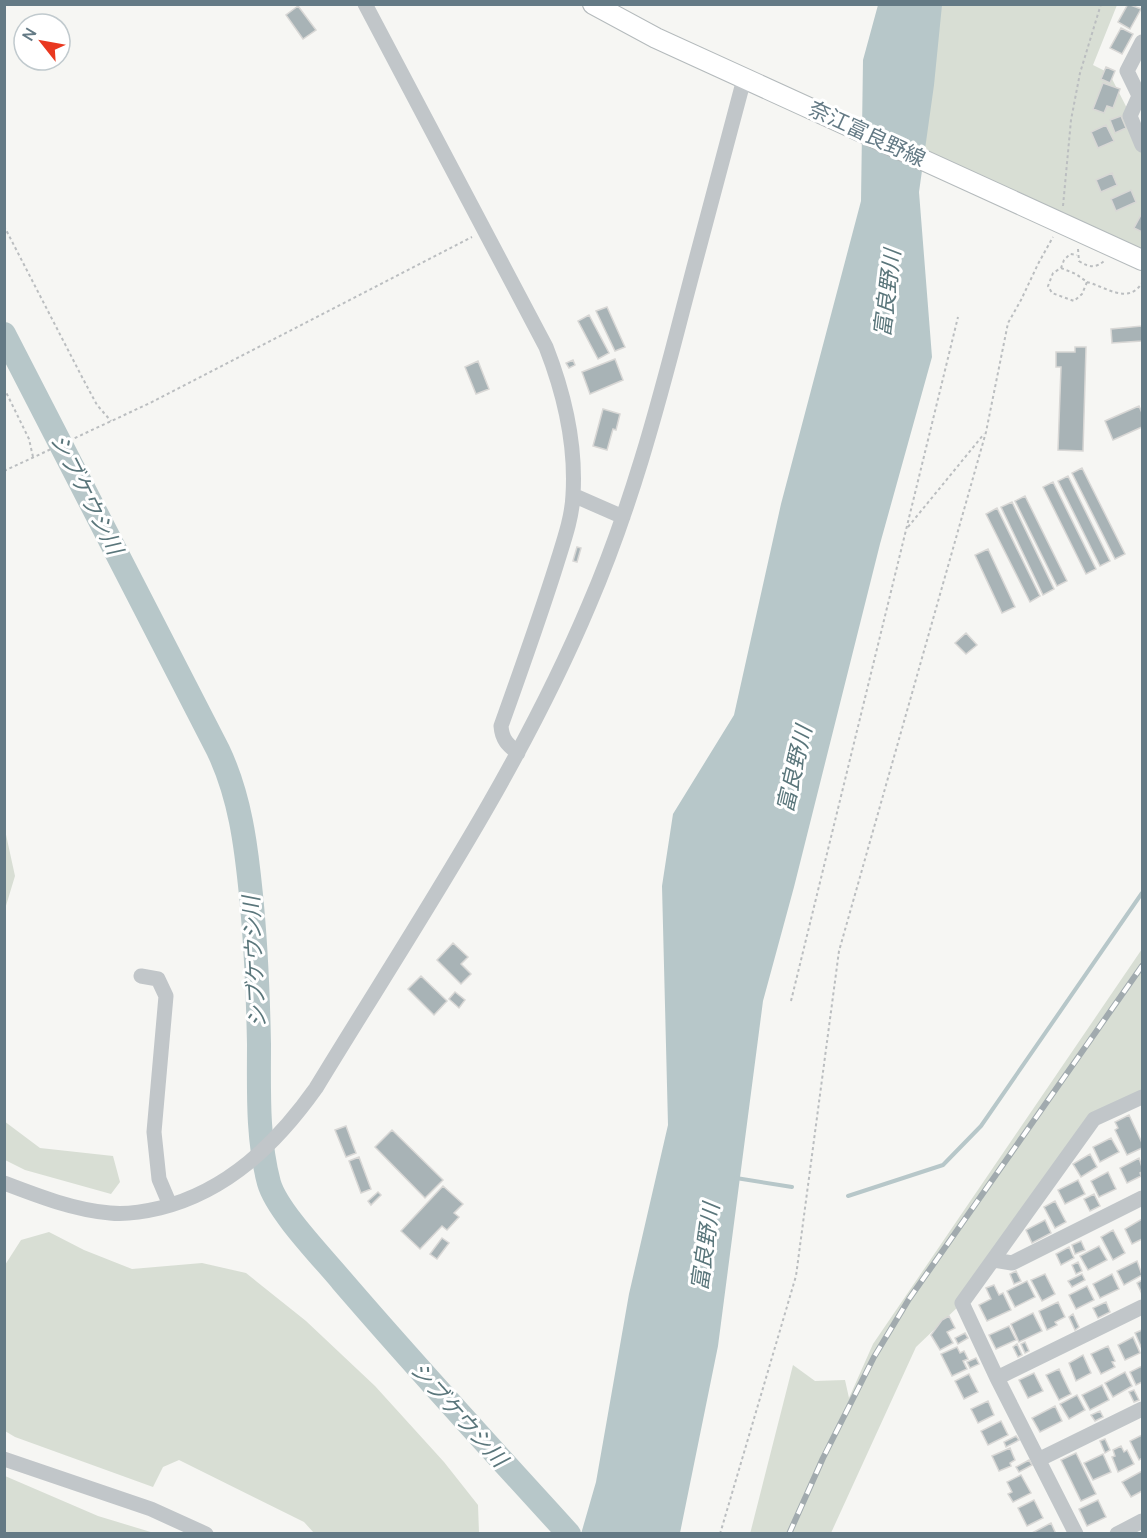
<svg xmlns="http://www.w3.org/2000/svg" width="1147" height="1538" font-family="Manrope,'Noto Sans JP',sans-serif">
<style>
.green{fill:#d8ded4}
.water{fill:#b7c7c9}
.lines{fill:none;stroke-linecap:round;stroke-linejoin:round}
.stream{stroke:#b7c7c9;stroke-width:4}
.river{stroke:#b7c7c9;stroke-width:24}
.building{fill:#a8b3b6;stroke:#d8d7d5;stroke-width:1.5}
.major-casing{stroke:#b4babc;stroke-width:22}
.path{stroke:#bbbec0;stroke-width:2;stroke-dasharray:3 3;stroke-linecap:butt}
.minor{stroke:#c1c6c9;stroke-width:15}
.major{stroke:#fff;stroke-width:20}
.rail-casing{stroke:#a1aaae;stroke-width:6}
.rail{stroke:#fff;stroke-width:4;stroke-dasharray:11;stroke-linecap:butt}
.labels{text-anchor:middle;stroke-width:6;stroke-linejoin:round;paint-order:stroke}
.street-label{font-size:21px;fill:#647a85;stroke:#fff}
.water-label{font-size:22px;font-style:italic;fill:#5a767b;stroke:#fff}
</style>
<rect width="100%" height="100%" fill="#f6f6f3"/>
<path class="green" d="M937,5H1117L1093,65L1109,73L1135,124L1142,128V250L913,144Z
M5,830L15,876L5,909H4Z
M1142,949V1097L1094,1119L962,1303L916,1347L831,1533L750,1534L793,1365L815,1381L845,1380L849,1398L873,1344Z
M4,1121L40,1148L113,1156L120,1182L111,1194L25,1170L5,1160Z
M49,1232L84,1250L132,1269L202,1263L246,1273L306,1321L375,1386L444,1462L478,1505L479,1533H314L304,1522L179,1460L163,1467L153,1487L15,1437L5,1431V1265L21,1240Z
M5,1476L98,1516L154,1533H5Z"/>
<path class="water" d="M878,5H942L934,85L919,192L932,357L880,544L794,887L763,1001L718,1346L680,1533L581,1534L596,1482L629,1294L668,1125L662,886L673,814L734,715L781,504L861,201L863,60Z"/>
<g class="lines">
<path class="stream" d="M736,1178L792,1187
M848,1196L943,1165L981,1126L1142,893"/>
<path class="river" d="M4,334L218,750C240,796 246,845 251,895C256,945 258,994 259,1044C259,1090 257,1138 269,1183C277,1211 323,1258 342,1281C416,1367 492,1450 569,1534"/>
</g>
<path class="building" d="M1128,4L1141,9L1130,29L1118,22Z
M298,6L316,30L303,39L286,15Z
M1121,28L1133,34L1122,54L1110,48Z
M1106,67L1115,71L1110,83L1101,79Z
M1103,83L1120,89L1113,108L1107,106L1104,113L1093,109Z
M1121,116L1126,128L1115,133L1110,120Z
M1106,125L1114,141L1098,148L1091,132Z
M1112,173L1117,185L1101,192L1096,180Z
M1131,190L1136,202L1116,211L1111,199Z
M1142,213V232L1134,228Z
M607,307L625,347L615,351L596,311Z
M589,315L609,353L598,359L578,321Z
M1142,326V341L1112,343L1111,329Z
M1075,347H1086L1083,451L1058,450L1061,367H1056V352H1075Z
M615,359L623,380L590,394L582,372Z
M573,360L575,365L569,368L566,363Z
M478,361L489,389L476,394L465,367Z
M1139,406L1142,413V427L1113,440L1105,421Z
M603,409L620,414L616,430L613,429L607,450L593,446Z
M1082,468L1125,554L1115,559L1072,473Z
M1068,476L1110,561L1100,566L1058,481Z
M1053,482L1096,569L1086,574L1043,487Z
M1025,496L1067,581L1057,586L1015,501Z
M1012,502L1054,589L1043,595L1001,507Z
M997,508L1040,596L1030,602L986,514Z
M577,547L581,548L577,562L573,561Z
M988,549L1015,607L1002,613L975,555Z
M966,633L977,645L966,654L955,643Z
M453,943L468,957L461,964L471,974L461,984L437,960Z
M421,976L447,1001L434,1015L408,989Z
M455,992L465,1000L459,1008L449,999Z
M1129,1115L1142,1143V1148L1127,1155L1115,1130L1118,1128L1115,1122Z
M346,1126L356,1153L346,1157L335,1130Z
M392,1130L443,1180L425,1198L375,1147Z
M1111,1138L1119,1152L1100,1162L1093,1147Z
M1090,1154L1097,1167L1081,1177L1073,1164Z
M359,1157L371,1189L361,1193L349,1161Z
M1139,1158L1142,1167V1172L1140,1173L1141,1176L1127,1183L1120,1168Z
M1108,1172L1116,1189L1099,1197L1091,1181Z
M1078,1180L1085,1194L1065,1204L1058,1190Z
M443,1186L463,1204L454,1213L459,1217L447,1230L442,1226L420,1249L401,1231Z
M378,1192L381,1195L371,1205L368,1201Z
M1094,1194L1100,1206L1090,1211L1084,1199Z
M1055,1201L1066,1222L1055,1228L1044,1207Z
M1142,1219V1239L1132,1244L1125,1229Z
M1045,1220L1051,1233L1032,1243L1026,1230Z
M1113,1230L1125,1253L1113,1260L1101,1237Z
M442,1238L449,1243L437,1259L430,1254Z
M1081,1241L1085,1250L1075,1254L1072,1245Z
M1099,1246L1107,1260L1088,1270L1080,1256Z
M1069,1247L1074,1258L1061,1265L1056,1254Z
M1137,1261L1142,1275L1124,1285L1117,1271Z
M1078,1262L1082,1271L1076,1274L1072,1265Z
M1016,1271L1021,1281L1014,1284L1010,1274Z
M1045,1274L1055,1294L1042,1301L1031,1280Z
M1082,1274L1085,1280L1072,1287L1068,1281Z
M1112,1274L1119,1289L1100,1298L1093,1284Z
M1142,1280V1294L1137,1283Z
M1027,1281L1035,1297L1015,1307L1007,1291Z
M994,1285L999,1295L1003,1293L1011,1310L987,1321L979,1305L991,1299L986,1288Z
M1087,1286L1094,1300L1076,1309L1069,1295Z
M1058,1302L1065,1317L1055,1322L1057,1325L1047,1330L1039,1311Z
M1106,1302L1110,1312L1098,1318L1093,1308Z
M1033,1313L1042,1331L1019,1342L1011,1324Z
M1073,1314L1079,1327L1075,1330L1069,1317Z
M949,1316L955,1328L947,1332L953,1343L940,1350L931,1335L942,1320Z
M1009,1326L1016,1340L996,1349L989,1335Z
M1142,1330V1349L1135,1333Z
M965,1333L968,1338L958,1344L955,1338Z
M1133,1337L1140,1353L1125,1360L1118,1345Z
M1025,1342L1029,1351L1025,1353L1021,1344Z
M1017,1344L1022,1355L1018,1357L1013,1347Z
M1108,1346L1115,1361L1112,1362L1115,1367L1101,1374L1091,1354Z
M957,1347L960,1353L964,1351L968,1359L963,1361L967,1369L952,1376L941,1354Z
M1083,1355L1091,1373L1076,1381L1069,1363Z
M976,1358L979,1364L970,1368L967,1362Z
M1142,1366V1382L1136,1385L1130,1372Z
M1059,1369L1071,1394L1059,1400L1046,1375Z
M1125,1372L1132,1386L1113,1397L1105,1383Z
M1034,1373L1043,1391L1028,1398L1019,1380Z
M969,1374L978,1392L964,1399L955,1381Z
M1102,1385L1109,1400L1090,1410L1082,1395Z
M1134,1390L1139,1400L1134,1402L1129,1392Z
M1077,1395L1085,1410L1069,1419L1060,1404Z
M988,1401L994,1415L978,1423L971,1409Z
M1055,1406L1062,1421L1040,1432L1032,1418Z
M1100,1411L1103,1417L1095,1421L1091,1415Z
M1001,1421L1008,1435L988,1445L981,1431Z
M1142,1435V1458L1139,1460L1130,1441Z
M1016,1436L1019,1440L1006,1447L1004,1442Z
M1105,1439L1110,1450L1105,1453L1100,1441Z
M1121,1446L1124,1452L1127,1450L1134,1464L1118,1472L1112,1457L1115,1456L1113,1450Z
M1010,1448L1015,1460L1010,1463L1011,1466L999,1471L992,1456Z
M1076,1453L1096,1494L1081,1501L1061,1460Z
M1103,1454L1111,1472L1093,1480L1084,1463Z
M1029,1460L1032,1465L1019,1472L1016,1467Z
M1142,1471V1491L1131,1497L1122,1482Z
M1021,1475L1031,1493L1013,1502L1008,1494L1012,1492L1007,1482Z
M1034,1500L1043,1518L1027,1526L1018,1508Z
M1098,1500L1106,1517L1087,1526L1079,1509Z
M1051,1523L1056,1534H1032V1533Z"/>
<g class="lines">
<g class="major-casing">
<path id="major" d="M593,4L656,38L1142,260"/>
</g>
<path class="path" d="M1063,206L1071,120L1080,73L1101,4
M4,226L82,377L97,405L111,421
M1078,249L1079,261C1089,268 1097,268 1105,260
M1061,268L1076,274L1087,282L1082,294L1074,301L1052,293L1048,286L1053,273L1061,268L1064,260L1070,254L1077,255
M1087,282C1106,287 1128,305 1142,283
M4,388L29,439L33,457
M4,471L150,403L472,237
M908,527L984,434
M791,1001L958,317
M720,1534L796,1276L839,951L986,432L1008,323L1021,300L1038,264L1053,237"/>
<path class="minor" d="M365,4L546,347C564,393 576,446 573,495C572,519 563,543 556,566C539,620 520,673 501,726C502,740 508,745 518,753
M1142,42L1127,71L1142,102
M1139,96L1130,116L1142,145
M573,495L623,517
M141,976L158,979L166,996L154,1132L159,1179L170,1205
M4,1183C38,1196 74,1210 110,1213C127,1215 143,1212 160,1208C228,1191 277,1143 316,1088C412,930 517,776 589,605C630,510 657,410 683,309C703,232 724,155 744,79
M994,1260L1012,1263L1142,1198
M997,1378L1142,1307
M4,1459L151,1509L206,1534
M1040,1459L1142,1409
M1076,1534L997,1378L962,1303L1094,1119L1142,1097
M1117,1534L1142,1521"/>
<use href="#major" class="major"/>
<g class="rail-casing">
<path id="rail" d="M789,1534L823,1458L874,1357L909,1299L1142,966"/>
</g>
<use href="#rail" class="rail"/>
</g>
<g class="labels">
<g class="street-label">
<text transform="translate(867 134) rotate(25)" y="7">奈江富良野線</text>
</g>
<g class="water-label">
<text transform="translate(887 293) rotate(-83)" y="8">富良野川</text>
<text transform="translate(87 494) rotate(63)" y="8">シブケウシ川</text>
<text transform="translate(794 769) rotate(-77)" y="8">富良野川</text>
<text transform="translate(254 962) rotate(-93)" y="8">シブケウシ川</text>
<text transform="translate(705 1247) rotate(-82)" y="8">富良野川</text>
<text transform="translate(459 1414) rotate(48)" y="8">シブケウシ川</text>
</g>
</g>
<rect width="1147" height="1538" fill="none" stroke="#647a85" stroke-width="12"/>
<g transform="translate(42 42) rotate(301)"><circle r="28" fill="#ffffff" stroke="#c1cace" stroke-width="1.5"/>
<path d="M0-4.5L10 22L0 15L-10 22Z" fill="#e93820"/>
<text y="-9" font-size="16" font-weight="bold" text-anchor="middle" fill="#647a85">N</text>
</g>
</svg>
